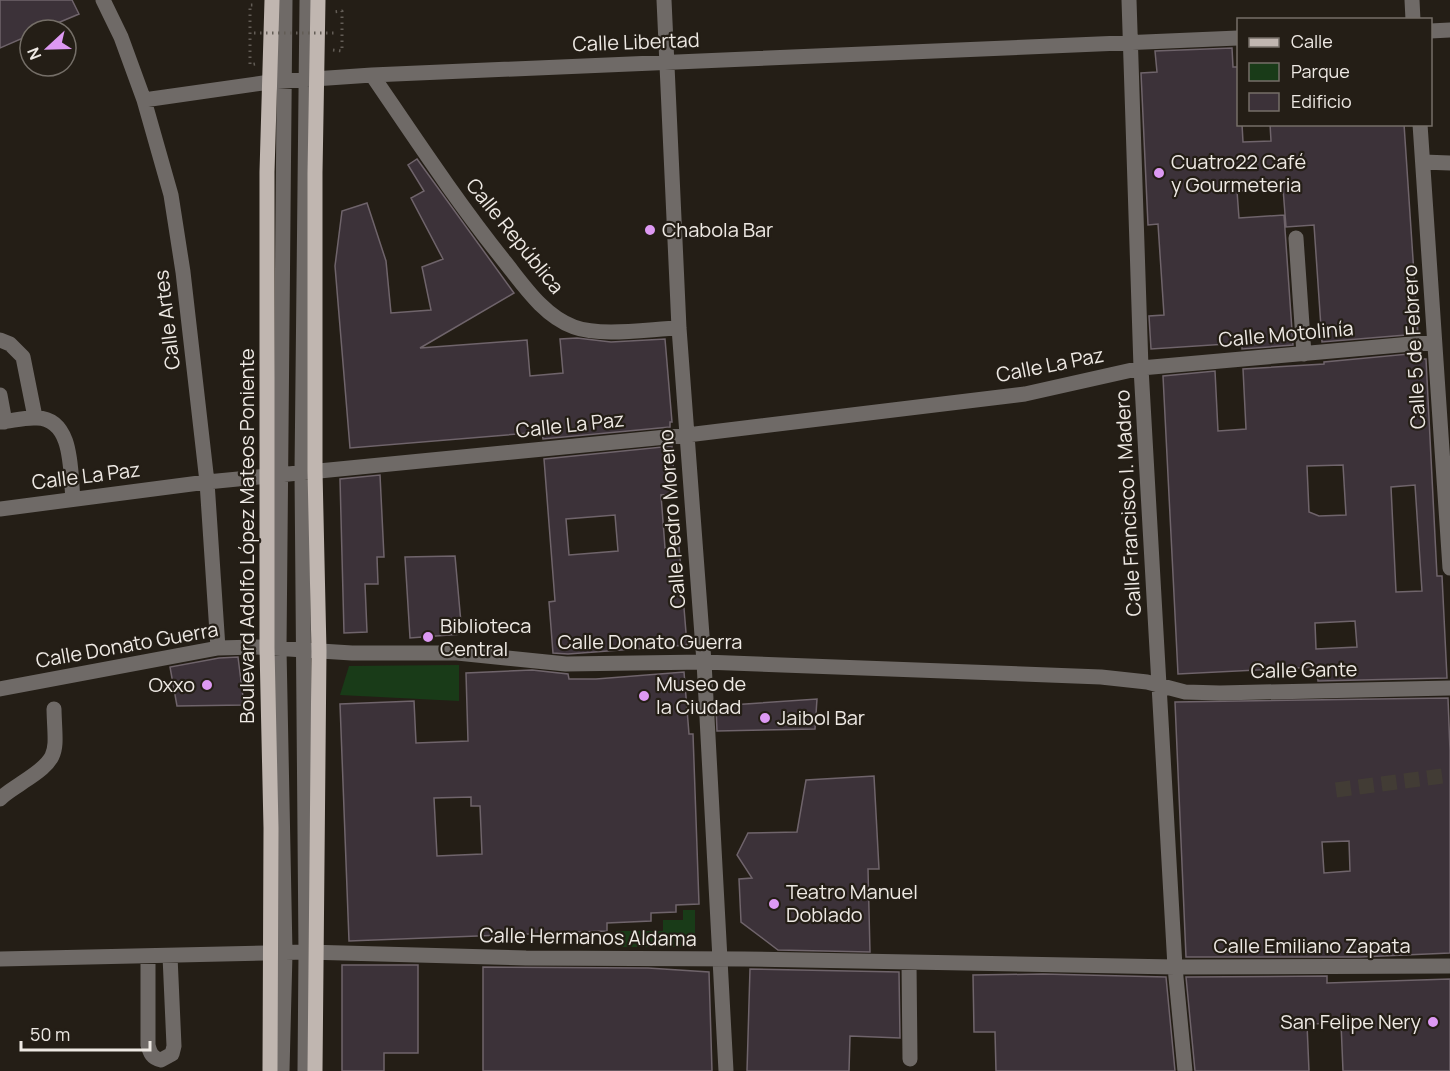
<svg xmlns="http://www.w3.org/2000/svg" width="1450" height="1071" font-family="Manrope,sans-serif">
<style>
.green{fill:#193b18}
.building{fill:#3c3239;stroke:#6f646b;stroke-width:1.5;fill-rule:evenodd}
.lines{fill:none;stroke-linecap:round;stroke-linejoin:round}
.minor-tunnel{stroke:#423c35;stroke-width:15;stroke-dasharray:15 8;stroke-linecap:butt}
.path{stroke:#635d56;stroke-width:3;stroke-dasharray:1.5 4.5;stroke-linecap:butt}
.minor{stroke:#6f6a67;stroke-width:15}
.major{stroke:#c0b6b0;stroke-width:15}
.path-bridge{stroke:#635d56;stroke-width:3;stroke-dasharray:1.5 4.5;stroke-linecap:butt}
.poi-dot{fill:#dd99f3;stroke:#241e16;stroke-width:2}
.labels{text-anchor:middle;stroke-width:4.5;stroke-linejoin:round;paint-order:stroke}
.street-label{font-size:20px;fill:#eee9e4;stroke:#241e16}
.poi-label{font-size:20px;fill:#eee9e4;stroke:#241e16;text-anchor:start}
</style>
<rect width="100%" height="100%" fill="#241e16"/>
<path class="green" d="M459,665V701L340,695L349,666Z
M683,910H695V947H616V931H663V920H683Z"/>
<path class="building" d="M0,0H72L79,14L41,30H30V35L0,48Z
M1232,48L1233,67H1239V124H1242L1243,142L1271,141L1270,124H1404L1418,334L1322,342L1314,225L1286,227L1283,188L1237,191L1239,218L1284,215L1293,345L1242,349V343L1151,349L1149,316L1164,315L1158,224L1148,225L1141,73L1157,72L1155,51Z
M417,159L514,293L420,348L527,340L530,376L563,373L560,339L577,338L611,342L665,339L672,422H670V427L543,439L542,432L350,448L335,266L342,211L367,203L386,261L391,313L431,310L422,267L443,259L411,198L424,191L408,165Z
M1419,353L1420,359H1426L1437,576H1442L1447,678L1318,681L1317,667L1178,674L1163,376L1215,371L1218,431L1246,429L1243,369L1324,364V362ZM1343,465L1346,515L1319,516L1309,512L1307,466ZM1415,485L1422,591L1396,592L1391,487ZM1355,621L1357,647L1316,649L1315,623Z
M672,446L675,494L661,495L665,548L679,546L687,645L568,654L553,653L549,602L555,601L544,459ZM615,515L618,551L569,555L566,519Z
M380,475L384,557H377L378,584H365L367,632L344,633L340,479Z
M455,556L462,634L410,638L405,557Z
M238,657L244,705L177,706L170,667L219,658Z
M532,670L568,674L569,679H596L684,672L689,734H693L699,904L676,905V912L651,913V921L607,923V931L349,941L340,704L414,701L416,743L468,741L466,673ZM471,797V806H480L482,854L437,856L434,798Z
M1448,698L1450,751V953L1360,957H1186L1175,702ZM1349,841L1350,871L1324,873L1322,842Z
M817,699L815,729L717,731L716,706Z
M874,776L879,869H868L870,952L778,950L741,922L739,879L752,878L737,855L748,833L797,832L806,780Z
M342,965H418V1053H384V1071H342Z
M483,967L648,968L709,972L712,1071H483Z
M750,969L899,972L900,1038L850,1036L849,1071H747Z
M1043,974L1166,977L1175,1071H996L995,1032H974L973,975Z
M1327,976V983L1450,979V1071H1343L1341,1023L1307,1024L1309,1071H1195L1186,977Z"/>
<g class="lines">
<path class="minor-tunnel" d="M1336,790L1450,775"/>
<path class="path" d="M333,50L342,51V11L334,12
M255,64L250,65V5H256"/>
<path class="minor" d="M103,0L121,37L144,100L171,195L183,272L207,482L218,648
M664,0L679,328L704,662L726,1071
M1129,0L1141,368L1175,967L1185,1071
M1412,0L1413,20
M1430,31L1450,30
M372,75C415,138 457,202 505,262C524,286 544,316 574,327C601,337 649,329 679,328
M144,100L270,82L372,75L1238,38
M1420,124L1450,568
M1423,162L1450,163
M1296,238L1304,354
M0,340L10,344L23,357L35,417
M0,395L5,422
M0,422C12,421 25,417 37,418C74,419 70,472 73,499
M0,509L207,482L687,435L1025,394L1141,368L1434,342
M0,689L218,648L257,647L352,653H457L566,664L704,662L1101,677L1147,682L1185,692L1220,693L1450,688
M0,799C7,792 15,788 23,782C62,757 55,752 54,709
M148,956V1045C150,1053 152,1058 161,1060L172,1054L174,1046L170,956
M0,959L306,952L526,958L744,959L1175,967L1450,966
M909,963L910,1059
M282,1071L285,953L279,649L285,0
M305,1071L306,952L302,472L307,0"/>
<path class="major" d="M270,1071L271,828L267,648V172L272,0
M315,1071L319,651L315,471V173L318,0"/>
<path class="path-bridge" d="M254,33H334"/>
</g>
<g class="poi-dot">
<circle cx="1159" cy="173" r="6"/>
<circle cx="650" cy="230" r="6"/>
<circle cx="428" cy="637" r="6"/>
<circle cx="207" cy="685" r="6"/>
<circle cx="644" cy="696" r="6"/>
<circle cx="765" cy="718" r="6"/>
<circle cx="774" cy="904" r="6"/>
<circle cx="1433" cy="1022" r="6"/>
</g>
<g class="labels">
<g class="street-label">
<text transform="translate(636 42) rotate(-2)" y="7">Calle Libertad</text>
<text transform="translate(515 236) rotate(51)" y="7">Calle República</text>
<text transform="translate(167 320) rotate(-97)" y="7">Calle Artes</text>
<text transform="translate(1286 334) rotate(-5)" y="7">Calle Motolinía</text>
<text transform="translate(1414 347) rotate(-93)" y="7">Calle 5 de Febrero</text>
<text transform="translate(1050 365) rotate(-11)" y="7">Calle La Paz</text>
<text transform="translate(570 425) rotate(-6)" y="7">Calle La Paz</text>
<text transform="translate(86 476) rotate(-7)" y="7">Calle La Paz</text>
<text transform="translate(1128 503) rotate(-93)" y="7">Calle Francisco I. Madero</text>
<text transform="translate(672 519) rotate(-94)" y="7">Calle Pedro Moreno</text>
<text transform="translate(247 536) rotate(-90)" y="7">Boulevard Adolfo López Mateos Poniente</text>
<text x="650" y="649">Calle Donato Guerra</text>
<text transform="translate(127 645) rotate(-10)" y="7">Calle Donato Guerra</text>
<text transform="translate(1304 670) rotate(-1)" y="7">Calle Gante</text>
<text transform="translate(588 937) rotate(1)" y="7">Calle Hermanos Aldama</text>
<text x="1312" y="953">Calle Emiliano Zapata</text>
</g>
<g class="poi-label">
<text x="1171" y="169">Cuatro22 Café<tspan x="1171" dy="23">y Gourmeteria</tspan></text>
<text x="662" y="237">Chabola Bar</text>
<text x="440" y="633">Biblioteca<tspan x="440" dy="23">Central</tspan></text>
<text x="656" y="691">Museo de<tspan x="656" dy="23">la Ciudad</tspan></text>
<text x="195" y="692" text-anchor="end">Oxxo</text>
<text x="777" y="725">Jaibol Bar</text>
<text x="786" y="899">Teatro Manuel<tspan x="786" dy="23">Doblado</tspan></text>
<text x="1421" y="1029" text-anchor="end">San Felipe Nery</text>
</g>
</g>
<rect x="1237" y="18" width="195" height="108" fill="#241e16" stroke="#756f68" stroke-width="1.5"/>
<rect x="1249" y="38" width="30" height="9" fill="#c0b6b0" stroke="#756f68" stroke-width="1.5"/>
<text x="1291" y="48" font-size="18" fill="#eee9e4">Calle</text>
<rect x="1249" y="63" width="30" height="18" fill="#193b18" stroke="#756f68" stroke-width="1.5"/>
<text x="1291" y="78" font-size="18" fill="#eee9e4">Parque</text>
<rect x="1249" y="93" width="30" height="18" fill="#3c3239" stroke="#756f68" stroke-width="1.5"/>
<text x="1291" y="108" font-size="18" fill="#eee9e4">Edificio</text>
<g transform="translate(48 48) rotate(248)"><circle r="28" fill="#241e16" stroke="#756f68" stroke-width="1.5"/>
<path d="M0-4.5L10 22L0 15L-10 22Z" fill="#dd99f3"/>
<text y="-9" font-size="16" font-weight="bold" text-anchor="middle" fill="#eee9e4">N</text>
</g>
<path d="M21 1041v9h129v-9" fill="none" stroke="#eee9e4" stroke-width="3"/>
<text x="30" y="1041" font-size="18" fill="#eee9e4" stroke="#241e16" stroke-width="4.5" paint-order="stroke">50 m</text>
</svg>
